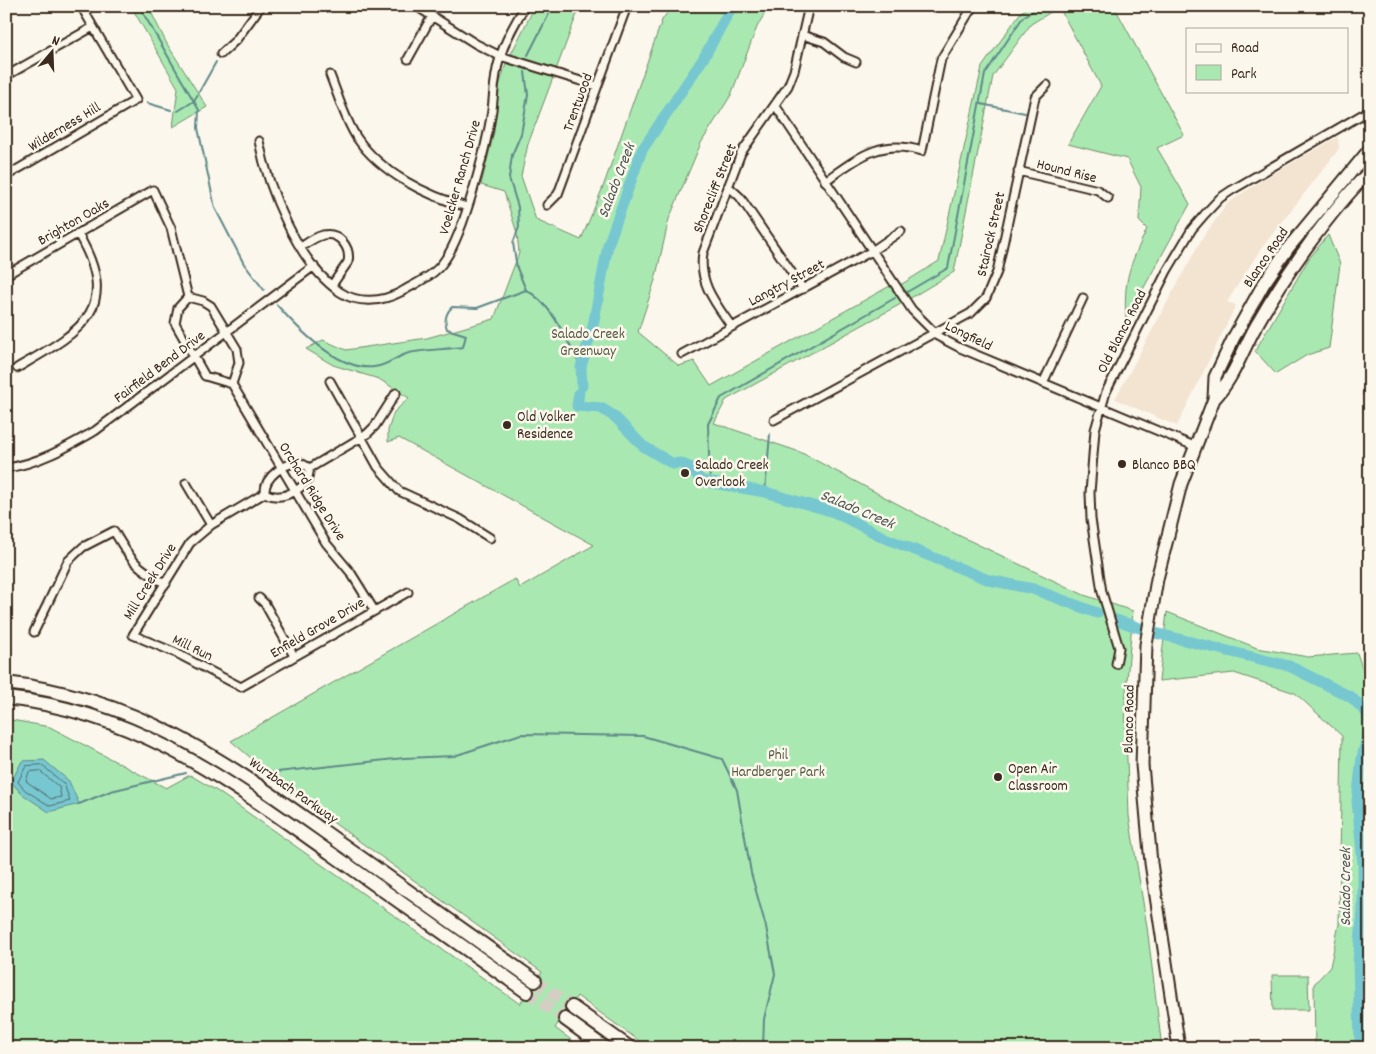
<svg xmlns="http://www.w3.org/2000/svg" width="1376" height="1054" font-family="Dekko,sans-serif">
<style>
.built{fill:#f3e3d1}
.green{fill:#a9e9b1;stroke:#728a68}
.water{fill:#77c7d1;stroke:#5f8889}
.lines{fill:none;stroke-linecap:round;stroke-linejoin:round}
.shore{stroke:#536966;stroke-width:1}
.stream{stroke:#5f8889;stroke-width:2}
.river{stroke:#77c7d1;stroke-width:11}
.highway-tunnel{stroke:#d5cec3;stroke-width:12;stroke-dasharray:12 6;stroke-linecap:butt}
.street-casing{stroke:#3b2a1e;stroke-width:11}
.primary-casing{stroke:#3b2a1e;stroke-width:15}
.highway-casing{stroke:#3b2a1e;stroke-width:16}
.street{stroke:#fbf7ec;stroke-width:7}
.primary{stroke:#fbf7ec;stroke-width:11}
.highway{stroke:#fbf7ec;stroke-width:12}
.poi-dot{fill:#3b2a1e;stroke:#fbf7ec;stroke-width:2}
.labels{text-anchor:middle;stroke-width:5;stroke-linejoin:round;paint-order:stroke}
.street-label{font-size:15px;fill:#3b2a1e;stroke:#fbf7ec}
.park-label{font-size:15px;fill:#565a43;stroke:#fbf7ec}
.poi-label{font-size:15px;fill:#3b2a1e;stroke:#fbf7ec;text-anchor:start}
.water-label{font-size:16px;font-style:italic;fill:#4d5954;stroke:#fbf7ec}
</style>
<rect width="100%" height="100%" fill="#fbf7ec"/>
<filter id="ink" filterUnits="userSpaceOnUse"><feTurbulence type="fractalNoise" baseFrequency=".02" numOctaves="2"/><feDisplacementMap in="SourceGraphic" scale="10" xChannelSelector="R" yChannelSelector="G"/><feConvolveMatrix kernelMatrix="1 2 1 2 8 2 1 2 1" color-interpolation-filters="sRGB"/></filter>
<g filter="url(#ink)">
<path class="built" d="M1338,137L1339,149L1260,250L1227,302L1236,305L1177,426L1115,399L1201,240L1228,203L1264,179Z"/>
<path class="green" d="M131,6H148L167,44L207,107L173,127L178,88Z
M535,6H580L528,144L521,176L536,220L581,240L603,187L662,20L672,6H769L757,27L731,95L701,143L669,219L655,280L638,332L679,366L694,361L711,386L888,287L902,284L939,261L982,67L1021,12L1029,6H1114L1184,135L1157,148L1190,204L1126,320C1123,279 1130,265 1147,229L1139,221L1141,187L1127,159L1068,144L1101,86L1059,7L1031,24L993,76L954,272L899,305L726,400L714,423L800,452L939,526L1084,595L1133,611L1125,704L1129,816L1147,927L1162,1048H649L577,996L555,1028L582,1048H6V719L50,727L166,788L190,775L217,791L520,1004L542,972L292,793L231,741L515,579L520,588L594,545L399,438L388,442V430L394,412L409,398L379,379L333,365L306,349L323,340L346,350L427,338L494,319L519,253L517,233L504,192L481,185L494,132L498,89L506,64Z
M1328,235L1340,264L1329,348L1307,355L1276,374L1255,351L1308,260Z
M1167,612L1257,648L1308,657L1357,653L1370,690V899L1362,965L1370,1027V1048H1315L1314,984L1330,967L1339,924L1342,736L1295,693L1234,673L1159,681Z
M1272,975H1308L1309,1010H1273Z"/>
<path class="water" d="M44,760L69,781L79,804L49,812L22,794L11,782L22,761Z"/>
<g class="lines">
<path class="shore" d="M42,765L64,784L70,801L50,806L25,790L18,782L26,766Z
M40,771L59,787L61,797L51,799L26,781L29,772Z"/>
<path class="stream" d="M139,6L199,110L198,128L215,208L244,264L264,290
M528,55L553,6
M525,72L528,95L521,134L512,155L509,178L518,207L519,227L513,243L517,268L526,290C552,303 567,341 581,367
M147,103L171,110
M981,104L1025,113
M178,111L194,101L216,62
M907,292L948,268L985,74L1023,17L1041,6
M277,305C298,329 339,371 374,367C387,366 394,358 406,354C414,350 451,349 463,347L466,335L447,329C444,321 446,313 452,307L477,308L526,290
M710,483L708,424L721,398L895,298
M765,492L770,434
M259,774L404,758L454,756L521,734L643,736L722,759L737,790L751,873L766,927L775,974L764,1019L763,1048
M79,804L111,791L186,773"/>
<path class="river" d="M582,386L581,367L593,326L608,245L642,150L703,59L732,6
M579,393L577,406L601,408L615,417L643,446L673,464L680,463L692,468L701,481L765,492L834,512L885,538L989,580L1033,589L1097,613
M1113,619L1155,633L1289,666L1351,697L1367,713L1370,727L1362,757L1357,801L1363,863V910L1358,961L1360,1048"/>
<path class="highway-tunnel" d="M535,981L572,1007
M527,992L565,1019"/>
<g class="street-casing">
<path id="street" d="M416,6L476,44L500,56L597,86
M802,35L824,42L844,57L856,62
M221,54L236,40L261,6
M408,59L432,16
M330,75C338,95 345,120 357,138C381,173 427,196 467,207
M6,76L93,27
M775,105L912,310L939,337L960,348L1194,446
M259,141C268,188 298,264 340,292C358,304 382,302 401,292C416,283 434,276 444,261C464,235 487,144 492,110C494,93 494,77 499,61C504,42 515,23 525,6
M1018,171L1098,190L1108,198
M6,176L136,100L81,6
M825,181C858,158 880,138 922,151L941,59L973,6
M728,186L740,197L803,289
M547,205L558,194L627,6
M301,247C308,242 315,237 323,235C339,232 351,247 348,262L332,285
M6,275L153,190L171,228L188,297
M732,327C716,304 698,283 703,253L741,153L788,86L794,71L809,6
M682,354L872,251L901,231
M17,368C79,332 123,311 78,234
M330,381L378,467L399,491L460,519L490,538
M1043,383L1083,298
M232,384L239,363L237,349L211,306L203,301L188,297L178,308L175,323L205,376L232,384L326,543L351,573L374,610
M1368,394L1370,388
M774,420L971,313L986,298L997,272L1035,97L1047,85
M299,462L310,468L307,482C295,493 280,501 265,493C264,476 284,464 299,462Z
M6,468C38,464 67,447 95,431L314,266
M310,468L367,434L375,426L396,393
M186,483L211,525
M265,493L211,525L190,543L133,635L176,653L241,687L408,592
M259,598L265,604L294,656
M34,632L68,561L83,547L114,531C131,561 136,567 166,584
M1116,664L1119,648L1102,592L1091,519L1090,493L1095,430L1106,392L1167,271L1192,229L1205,214L1220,198L1232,190L1370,110"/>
</g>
<g class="primary-casing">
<path id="primary" d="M1214,399C1234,378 1242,351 1256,326C1284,276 1329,212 1370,171
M1179,1048L1151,863L1142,765L1146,645L1157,579L1181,484L1214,399L1215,377L1234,337L1263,285L1289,247L1370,149"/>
</g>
<g class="highway-casing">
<path id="highway" d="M6,683C144,699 234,768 343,845C407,890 471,935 535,981
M6,698C138,712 228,781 332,854C397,900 462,946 527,992
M572,1007L630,1048
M565,1019L605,1048"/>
</g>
<use href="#street" class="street"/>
<use href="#primary" class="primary"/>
<use href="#highway" class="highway"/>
</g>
</g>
<g class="poi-dot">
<circle cx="507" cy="425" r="5"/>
<circle cx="1122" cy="464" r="5"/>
<circle cx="685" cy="473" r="5"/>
<circle cx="998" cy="777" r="5"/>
</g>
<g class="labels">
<g class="street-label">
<text transform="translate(577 102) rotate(-70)" y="5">Trentwood</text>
<text transform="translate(64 126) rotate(-31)" y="5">Wilderness Hill</text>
<text transform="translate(1067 170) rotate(14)" y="5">Hound Rise</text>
<text transform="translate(459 177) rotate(-74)" y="5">Voelcker Ranch Drive</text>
<text transform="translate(714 188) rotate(-68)" y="5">Shorecliff Street</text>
<text transform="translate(73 221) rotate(-30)" y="5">Brighton Oaks</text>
<text transform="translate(990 234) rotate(-77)" y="5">Stairock Street</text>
<text transform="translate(1265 257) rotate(-56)" y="5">Blanco Road</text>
<text transform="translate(786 282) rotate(-28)" y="5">Langtry Street</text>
<text transform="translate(1121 331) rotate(-63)" y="5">Old Blanco Road</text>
<text transform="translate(969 335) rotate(26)" y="5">Longfield</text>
<text transform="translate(159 366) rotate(-37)" y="5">Fairfield Bend Drive</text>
<text transform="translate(313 491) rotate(58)" y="5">Orchard Ridge Drive</text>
<text transform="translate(149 581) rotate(-58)" y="5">Mill Creek Drive</text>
<text transform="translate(317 627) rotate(-30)" y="5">Enfield Grove Drive</text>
<text transform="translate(193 647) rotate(26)" y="5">Mill Run</text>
<text transform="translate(1128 719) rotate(-89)" y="5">Blanco Road</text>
<text transform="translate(294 790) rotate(35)" y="5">Wurzbach Parkway</text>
</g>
<g class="park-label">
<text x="588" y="338">Salado Creek<tspan x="588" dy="17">Greenway</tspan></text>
<text x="778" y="759">Phil<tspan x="778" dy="17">Hardberger Park</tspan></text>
</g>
<g class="poi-label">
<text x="517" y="421">Old Volker<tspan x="517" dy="17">Residence</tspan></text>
<text x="695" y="469">Salado Creek<tspan x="695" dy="17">Overlook</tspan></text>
<text x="1132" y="469">Blanco BBQ</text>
<text x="1008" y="773">Open Air<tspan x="1008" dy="17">Classroom</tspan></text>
</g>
<g class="water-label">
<text transform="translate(615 180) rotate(-69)" y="6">Salado Creek</text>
<text transform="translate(858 508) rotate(23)" y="6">Salado Creek</text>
<text transform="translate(1344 887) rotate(-90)" y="6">Salado Creek</text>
</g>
</g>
<rect width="1376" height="1054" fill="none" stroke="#fbf7ec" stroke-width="25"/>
<rect x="12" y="12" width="1351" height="1029" fill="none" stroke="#3b2a1e" stroke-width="2" filter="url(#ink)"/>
<rect x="1186" y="28" width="162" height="65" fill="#fbf7ec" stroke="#aea59a"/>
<rect x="1196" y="44" width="25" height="8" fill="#fbf7ec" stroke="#aea59a"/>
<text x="1231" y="52" font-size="15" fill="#3b2a1e">Road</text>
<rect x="1196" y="65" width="25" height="15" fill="#a9e9b1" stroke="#aea59a"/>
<text x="1231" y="78" font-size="15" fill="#3b2a1e">Park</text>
<g transform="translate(52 52) rotate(19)" stroke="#fbf7ec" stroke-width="4" paint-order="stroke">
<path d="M0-4L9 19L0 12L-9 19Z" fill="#3b2a1e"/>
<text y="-8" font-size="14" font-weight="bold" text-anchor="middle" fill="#3b2a1e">N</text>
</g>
</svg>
